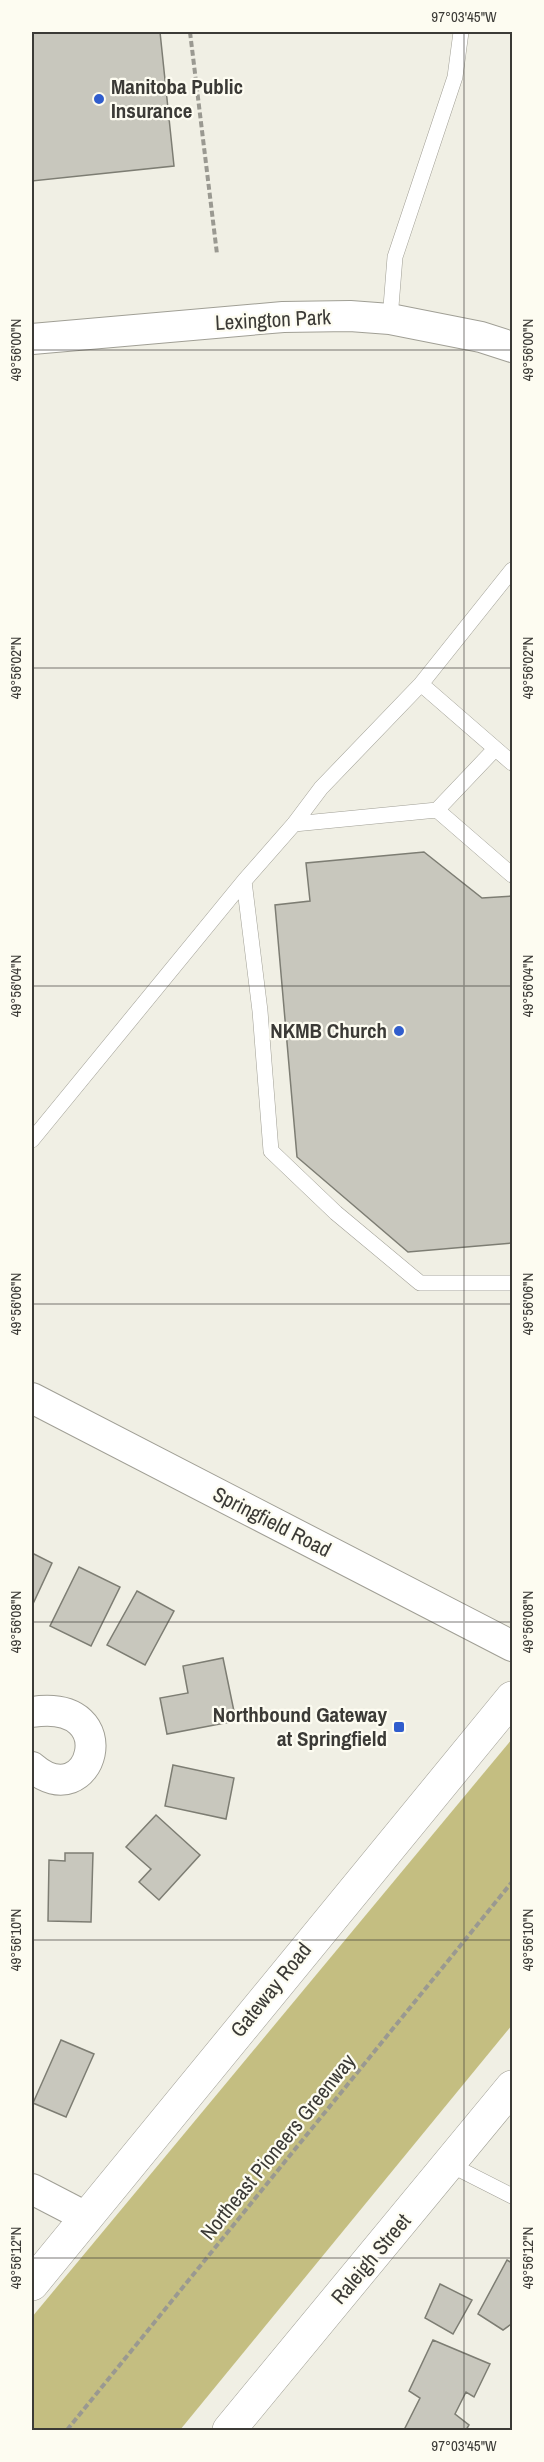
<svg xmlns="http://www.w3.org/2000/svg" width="544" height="2462" font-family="'Archivo Narrow',sans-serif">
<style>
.green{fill:#c4be81}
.building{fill:#c8c7bd;stroke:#7d7d73;stroke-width:1.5}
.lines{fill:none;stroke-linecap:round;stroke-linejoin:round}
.service-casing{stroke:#a09f95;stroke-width:16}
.minor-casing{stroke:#a09f95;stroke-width:32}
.tertiary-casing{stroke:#a09f95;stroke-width:34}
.secondary-casing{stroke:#a09f95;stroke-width:34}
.path{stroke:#9a9991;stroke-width:4;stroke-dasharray:6 3;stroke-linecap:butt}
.service{stroke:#fff;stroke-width:15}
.minor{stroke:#fff;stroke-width:30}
.tertiary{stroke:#fff;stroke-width:33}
.secondary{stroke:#fff;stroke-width:33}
.ticks{fill:none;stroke:#3b3a36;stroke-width:1.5;stroke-opacity:0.45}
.poi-dot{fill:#305dcd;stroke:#fdfcf1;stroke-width:2}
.labels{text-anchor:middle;stroke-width:4.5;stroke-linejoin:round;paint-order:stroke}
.poi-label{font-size:21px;font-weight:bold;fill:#3b3a36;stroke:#fdfcf1;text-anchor:end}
.street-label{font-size:21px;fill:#3b3a36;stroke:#fdfcf1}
.neatline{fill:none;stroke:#3b3a36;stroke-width:2}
.ticks-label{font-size:15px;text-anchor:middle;fill:#3b3a36}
</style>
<rect width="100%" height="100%" fill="#f0efe4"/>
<path class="green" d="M512,1739V2025L180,2430H32V2317Z"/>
<path class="building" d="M32,32H160L174,166L32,181Z
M424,852L482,898L512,896V1243L408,1252L297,1157L275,905L310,901L306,863Z
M32,1553L52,1563L32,1606Z
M79,1567L120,1587L91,1646L50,1626Z
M137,1591L174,1611L145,1665L107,1645Z
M223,1658L236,1721L167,1734L160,1698L188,1693L183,1666Z
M173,1765L234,1778L226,1819L165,1806Z
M156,1815L200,1855L159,1900L139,1882L151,1869L126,1847Z
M65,1853H93L91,1922L48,1921L49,1860L65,1861Z
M61,2040L94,2054L66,2117L33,2103Z
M507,2260L512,2263V2327L510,2325L503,2330L478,2314Z
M440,2284L472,2300L453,2334L425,2318Z
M433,2340L490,2364L474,2397L466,2392L455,2414L469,2425L466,2430H404L420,2398L409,2391Z"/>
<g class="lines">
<g class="service-casing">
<path id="service" d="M390,319L395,257L455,77L461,32
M512,570L421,684L512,763
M421,684L321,788L294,824L244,881L260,1011L271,1151L336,1213L420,1283H512
M437,810L512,875
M294,824L437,810L495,749
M32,1140L244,881
M449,2164L512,2196"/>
</g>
<g class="minor-casing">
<path id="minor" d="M32,339L283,317L350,316L390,319L481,337L512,347
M32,1398L512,1646
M32,1712C127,1698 91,1818 32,1767
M32,2189L86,2217"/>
</g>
<g class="tertiary-casing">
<path id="tertiary" d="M229,2430L512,2087"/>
</g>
<g class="secondary-casing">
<path id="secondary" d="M32,2284L512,1698"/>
</g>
<path class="path" d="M190,32L217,254
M67,2430L512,1882"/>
<use href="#service" class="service"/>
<use href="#minor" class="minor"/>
<use href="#tertiary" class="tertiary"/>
<use href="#secondary" class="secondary"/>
</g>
<path class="ticks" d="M32,32H512M464,32V2430M32,350H512M32,668H512M32,986H512M32,1304H512M32,1622H512M32,1940H512M32,2258H512"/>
<g class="poi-dot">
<circle cx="99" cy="99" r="6"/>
<circle cx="399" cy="1031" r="6"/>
<rect x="393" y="1721" width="12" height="12" rx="3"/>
</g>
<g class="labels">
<g class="poi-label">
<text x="111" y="94" text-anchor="start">Manitoba Public<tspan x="111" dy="24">Insurance</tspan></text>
<text x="387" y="1038">NKMB Church</text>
<text x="387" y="1722">Northbound Gateway<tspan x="387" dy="24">at Springfield</tspan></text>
</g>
<g class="street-label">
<text transform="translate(273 320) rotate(-3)" y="7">Lexington Park</text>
<text transform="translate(272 1522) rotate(27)" y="7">Springfield Road</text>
<text transform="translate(271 1990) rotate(-51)" y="7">Gateway Road</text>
<text transform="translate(278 2147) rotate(-51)" y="7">Northeast Pioneers Greenway</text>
<text transform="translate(371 2259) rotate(-50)" y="7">Raleigh Street</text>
</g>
</g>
<rect width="544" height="2462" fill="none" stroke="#fdfcf1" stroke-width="66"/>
<rect x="33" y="33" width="478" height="2396" class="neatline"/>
<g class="ticks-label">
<text x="464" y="22">97°03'45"W</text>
<text transform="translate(528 350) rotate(-90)" y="5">49°56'00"N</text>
<text transform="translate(16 350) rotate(-90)" y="5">49°56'00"N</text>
<text transform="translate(16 668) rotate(-90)" y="5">49°56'02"N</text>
<text transform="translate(528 668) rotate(-90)" y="5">49°56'02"N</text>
<text transform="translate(16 986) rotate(-90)" y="5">49°56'04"N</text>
<text transform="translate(528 986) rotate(-90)" y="5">49°56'04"N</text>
<text transform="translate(16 1304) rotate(-90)" y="5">49°56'06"N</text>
<text transform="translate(528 1304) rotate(-90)" y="5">49°56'06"N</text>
<text transform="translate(528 1622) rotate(-90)" y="5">49°56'08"N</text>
<text transform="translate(16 1622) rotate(-90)" y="5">49°56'08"N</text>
<text transform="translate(528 1940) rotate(-90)" y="5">49°56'10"N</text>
<text transform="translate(16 1940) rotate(-90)" y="5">49°56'10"N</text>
<text transform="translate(16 2258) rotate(-90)" y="5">49°56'12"N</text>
<text transform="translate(528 2258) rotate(-90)" y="5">49°56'12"N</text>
<text x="464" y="2451">97°03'45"W</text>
</g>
</svg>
